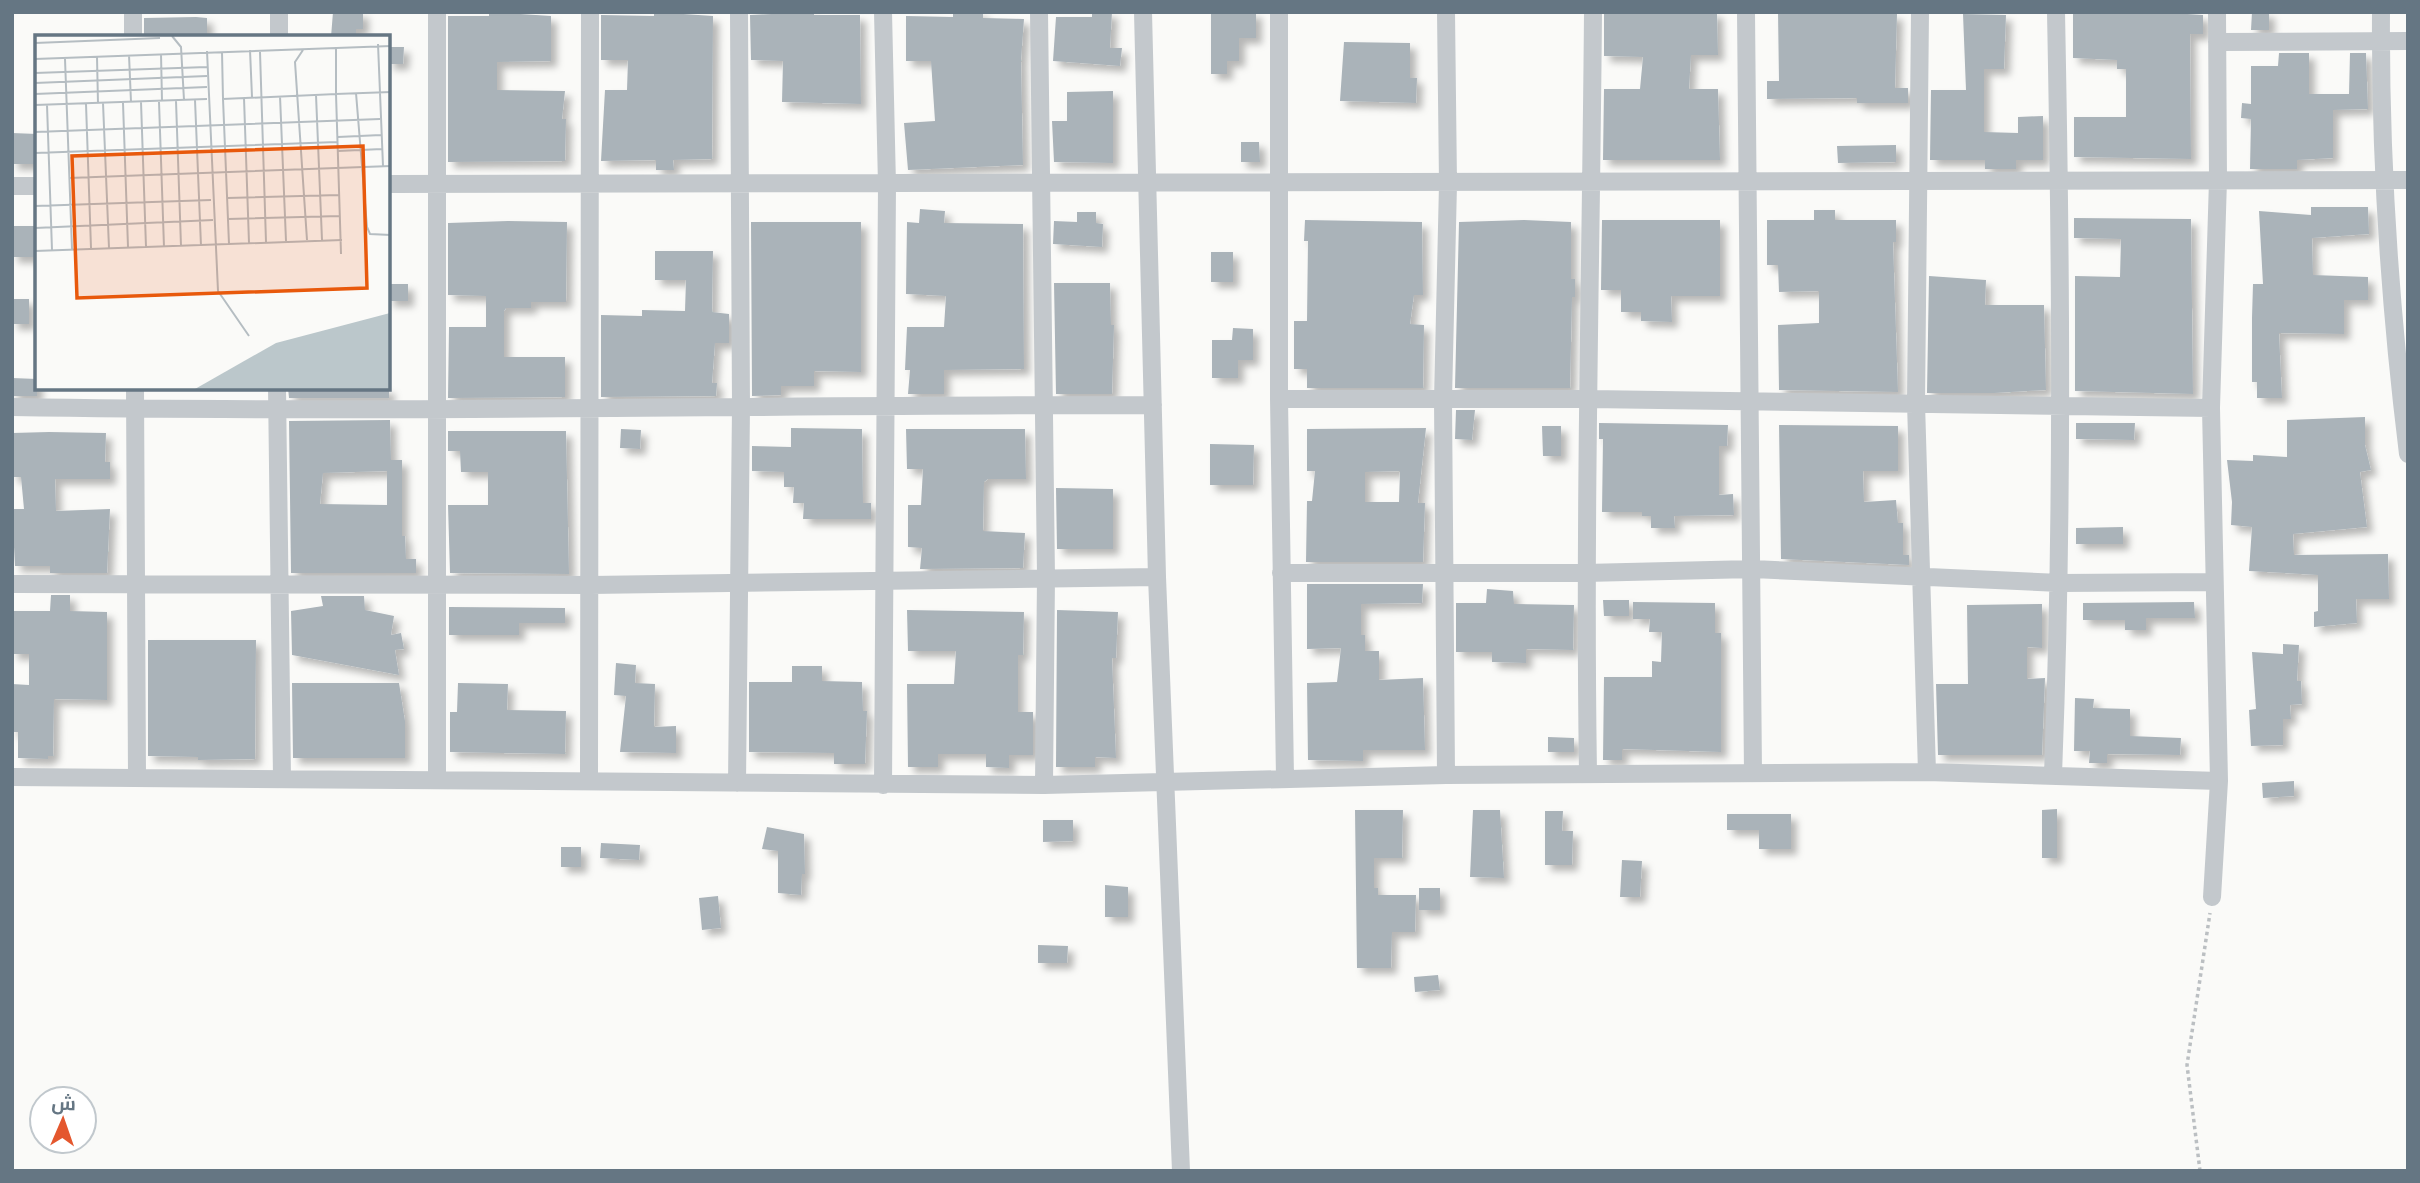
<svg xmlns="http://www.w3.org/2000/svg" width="2420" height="1183" font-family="'Varela Round',Cairo,sans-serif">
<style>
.building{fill:#aab3b9;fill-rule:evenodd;filter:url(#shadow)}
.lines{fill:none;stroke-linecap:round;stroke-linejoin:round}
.path{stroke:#bbbfc2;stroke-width:3.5;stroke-dasharray:3.5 3.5;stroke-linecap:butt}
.minor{stroke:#c3c8cc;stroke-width:18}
.inset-road{fill:none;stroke:#b5bdc2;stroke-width:2}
.view{fill:#e8590c;fill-opacity:0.15;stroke:#e8590c;stroke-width:3.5}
.inset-edge{fill:none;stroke:#657683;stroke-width:3.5}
</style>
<defs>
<filter id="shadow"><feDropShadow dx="6" dy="6" stdDeviation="3.5" flood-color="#0004"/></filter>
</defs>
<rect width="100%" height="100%" fill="#fafaf8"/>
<path class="building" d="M333,12H363V29H356V37H331Z
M489,12L551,16V61L497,62V90L565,91L562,119H566L565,161L448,162V16H489Z
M654,12L713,16L712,159L673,160L674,170H656V160L601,161L605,90H627L628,60H601V15L654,16Z
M814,12V15H860L861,104L782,102L783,61L751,60L750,15Z
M953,12H983V18L1024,19L1021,60L1023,165L908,170L904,123L935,121L931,61H906V16L953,17Z
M1092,12H1112L1110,48H1122L1120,66L1053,61L1056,17H1092Z
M1211,12H1256V38H1239V61H1227V74H1211Z
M1717,12L1718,55H1691L1689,89H1718L1720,160H1603L1604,89H1640L1643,57L1604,56V13Z
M1778,12L1897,14L1895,88H1908V103H1857V98L1767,99V81H1779Z
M2156,12L2203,15V34H2190L2191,159L2074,157V117H2126V69H2117V60L2073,58V13Z
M2252,12H2269V30H2251Z
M1963,14L2006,15L2004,69H1984V132L2018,133V117L2043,116V160H2016V169H1985V160H1930L1931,90H1966Z
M196,17L207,18V37L144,34V18Z
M1344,42L1410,43V78H1417L1416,103L1340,101Z
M388,47H404L403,64H388Z
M2279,53H2309V94H2349L2350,53H2366L2368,109L2333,110V158L2297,160V169H2250L2251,119L2241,118L2242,103L2251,104V66H2278Z
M1113,91V163L1054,162L1052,121H1067V92Z
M12,133L37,134V164H12Z
M1241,142H1259L1260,162H1241Z
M1896,145V162L1838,163L1837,146Z
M2311,207H2368L2369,234L2312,238L2313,275L2368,277V300H2344V334L2279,333L2282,398H2257V382H2252V318L2253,284H2263L2259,211L2311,215Z
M920,209L945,211L944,223L1023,224L1024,369L944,370V394H908L910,370H905L907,327H944L946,296L906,294L907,222L919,223Z
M1814,210H1835V220H1896V242H1893L1898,392L1779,390L1778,325L1819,323V291L1779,292L1778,265H1767V220H1814Z
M1077,212H1096V223L1103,224L1102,247L1053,244L1054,221L1077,222Z
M2074,218L2191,219L2193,394L2075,391V276L2120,277L2121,239L2074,238Z
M1305,220L1422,222L1423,295H1414L1410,324L1424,325L1423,388H1307V369H1294V321H1307L1308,241H1304Z
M1524,220L1571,222V279H1575V297H1572L1570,388H1455L1459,222Z
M1602,220H1720V296H1671L1672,322L1641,321V312H1621V290H1601Z
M508,221L567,222L566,302H531V308H506L504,311V357H565V397L448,398L449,327H486V296L448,295V223Z
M751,222H861V372L814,371V386H781V395L752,396Z
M12,226H37V257H12Z
M655,251H713L712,312L729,314V343H715L712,383H717L716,396L601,397V315L642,316V310L685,311L686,280H655Z
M1211,252H1233V282H1211Z
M1929,276L1986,280L1985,305H2044L2046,390L1994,393H1927Z
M1054,283H1110L1111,325H1114L1112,394H1056Z
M388,284H408V301H388Z
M12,299H29V324H12Z
M1233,328L1253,329V360H1238V378H1212V340H1232Z
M12,378L37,379V396H12Z
M288,388H389V398H289Z
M1456,410H1475L1472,440L1455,439Z
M2365,417V445L2371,470L2360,472L2367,527L2293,534L2294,555L2388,554L2389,599H2356L2357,623L2314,627V612L2318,611V575L2249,571L2252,527L2231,525L2232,502L2227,460L2253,461V455L2287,457V420Z
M390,420L391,460H402V536H405L406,559H416V573H291L289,421ZM387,471V505L320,504L323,473Z
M1599,423L1728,425L1727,446H1719V495L1733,494L1734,515L1674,516L1675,528H1651V516H1642V512H1602L1603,439H1599Z
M2076,423H2135L2134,440L2076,439Z
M1779,425L1898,426V471H1863L1864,502L1896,500L1898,523H1903V555H1909V565L1781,559Z
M1542,426H1561V456H1543Z
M791,428L862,429L863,503H871V519H803L804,503H793L794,487H784V472L752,471V446L791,447Z
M1426,428L1418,503H1425L1423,562H1306L1307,501H1312L1315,471H1307V429ZM1400,471L1399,502H1365V472Z
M621,429L641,430L640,449L620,448Z
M906,429H1025L1026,479H988L984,482L983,531L1025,533L1023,568L920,569L922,548L908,547V505H921L923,469H907Z
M448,431H566L569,574L450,573L448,505H488V472H461L460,451H448Z
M49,432L106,433L105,462H110V479H55L56,511L110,509L107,573H50V566H15L12,509H24L21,477H12V433Z
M1210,444L1254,445L1253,485H1210Z
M1056,488L1113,489V549H1057Z
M2123,527V544H2076V528Z
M1307,584H1423L1422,603L1361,604V635H1365V651H1379V680L1423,678L1425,750H1363V761L1308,760L1307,683L1337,682L1341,648L1307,649Z
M1487,589L1513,591L1514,604L1574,605L1573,650L1526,649V663L1492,662V652H1456V603H1486Z
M51,595H70V611L107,612V700L54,699L53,756H48V759L18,758V732H12V684L29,685V654H12V611H50Z
M321,596H364L365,610L394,616L391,635L401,633L404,649L395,650L399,675L292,655L291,611L323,606Z
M1603,600H1629V616H1604Z
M1633,602L1715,603V633H1721V752L1622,749V760H1603L1604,677H1652V661L1661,662L1662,632H1649L1650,619H1633Z
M2194,602L2195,618H2146V630H2125V620H2083V603Z
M2042,604V648L2027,647V679L2045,678L2042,755H1938L1936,684H1968L1967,605Z
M449,607L565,608V623H519V635H449Z
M907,610L1024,612L1023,655H1018V712H1033V755H1009V768L986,767V754H938V767H908L907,684H954L956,651H908Z
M1057,610L1118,612L1116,658H1112L1116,758L1095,757V767H1056Z
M148,640H256L255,759L198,760V757L148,756Z
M2283,644L2299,645L2297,681H2301L2302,704L2290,705L2291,719H2283V745L2251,746L2249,710L2256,709L2252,652L2283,654Z
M616,663L636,665L635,683L655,684L654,727L676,726V753L620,752L626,696L614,695Z
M792,666H822V681L862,682L863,711H867L865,764H834V753L749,752V682H792Z
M292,683H399L405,721V758H293Z
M458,683L508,684L507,710L566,711L565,754L450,752V712H457Z
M2075,698L2094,699L2093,708L2130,709V736L2181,738L2180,755L2107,754V763H2089L2090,751H2074Z
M1548,737L1574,738V752H1548Z
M2294,781V796L2263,798L2262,783Z
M2057,809V858H2042V810Z
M1355,810H1403L1402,858H1374V888H1378V895H1416L1415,932H1392L1391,968H1357Z
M1473,810H1500L1504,878L1470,877Z
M1545,811H1563L1562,831H1573L1572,865H1545Z
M1727,814H1791V849H1759V830H1727Z
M1043,820H1073V841L1043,842Z
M767,827L804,834L805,874H802L801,895L778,893V851L762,849Z
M601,843L640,845L639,860L600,858Z
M561,847H581V867H561Z
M1622,860L1642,861L1640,897H1620Z
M1105,885L1128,887V917H1105Z
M1419,888H1440V910H1419Z
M718,896L721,928L702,930L699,898Z
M1038,945L1068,946L1067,963H1038Z
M1438,975L1440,990L1415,992L1414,977Z"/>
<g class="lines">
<path class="path" d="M2200,1171L2187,1065L2210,913"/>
<path class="minor" d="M133,12V37
M1039,12L1046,577L1044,785
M1143,12L1157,577L1181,1171
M1279,12V399L1285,778
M1446,12L1448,184L1443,400L1446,775
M1746,12L1753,773
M1920,12L1916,403L1927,772
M2381,12C2380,160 2390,308 2408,454
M279,37V12
M2217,42L2408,41
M388,184L2408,180
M12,186H37
M135,388L137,776
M277,388L282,778
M1279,399H1590L2211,408
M12,407C392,413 773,405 1153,405
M1281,573H1585L1753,569L2060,583L2213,582
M12,584L591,585L1157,577
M1588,773C1584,519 1591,266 1593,12
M2053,774C2063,520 2061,267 2056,12
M12,777L1044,785L1446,775L1927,772L2219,781
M437,779V12
M589,781L590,12
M737,783L741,407L739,12
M883,785L887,185L883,12
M2212,897L2219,781L2211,408L2218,180L2217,12"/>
</g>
<g transform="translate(35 35)">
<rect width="355" height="355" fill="#fafaf8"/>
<path d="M355,278V354H160L241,308Z" fill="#bbc7cb"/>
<path class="inset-road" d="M137,1L146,12L149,65M0,8L125,3M343,9L348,131M301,14V59L356,57M215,15L217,62M268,15L260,27L272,205M172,16L183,256L214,301M187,17L188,64L301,59L306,219M225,17L231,207M126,19L127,66M94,20L96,67M62,22L63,69M0,24L356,11M30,24L37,214M0,38L172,32M0,48L172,41M321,58L332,192L335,199L356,200M0,59L172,52M281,60L287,205M245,61L251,206M209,63L214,208M188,64L194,209M160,65L166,211M141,66L146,211M106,67L111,212M124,67L129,212M68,68L74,213M88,68L93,212M51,69L56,213M0,70L172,64M12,70L17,215M0,97L345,84M303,102L346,100M303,116L347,114M0,118L302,107M34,143L356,131M192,163L304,160M0,171L176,165M193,184L305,181M0,193L178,185M0,216L307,205"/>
<path class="view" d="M328,111L332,253L42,263L37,121Z"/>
<rect width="355" height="355" class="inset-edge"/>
</g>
<rect width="2420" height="1183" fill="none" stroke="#657683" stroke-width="28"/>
<g transform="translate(63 1120) rotate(2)"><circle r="33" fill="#ffffff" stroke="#c1c8cd" stroke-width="2"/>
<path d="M0-5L12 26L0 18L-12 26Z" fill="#e4572e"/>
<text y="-10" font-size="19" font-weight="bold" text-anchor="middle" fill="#657683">ش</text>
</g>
</svg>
